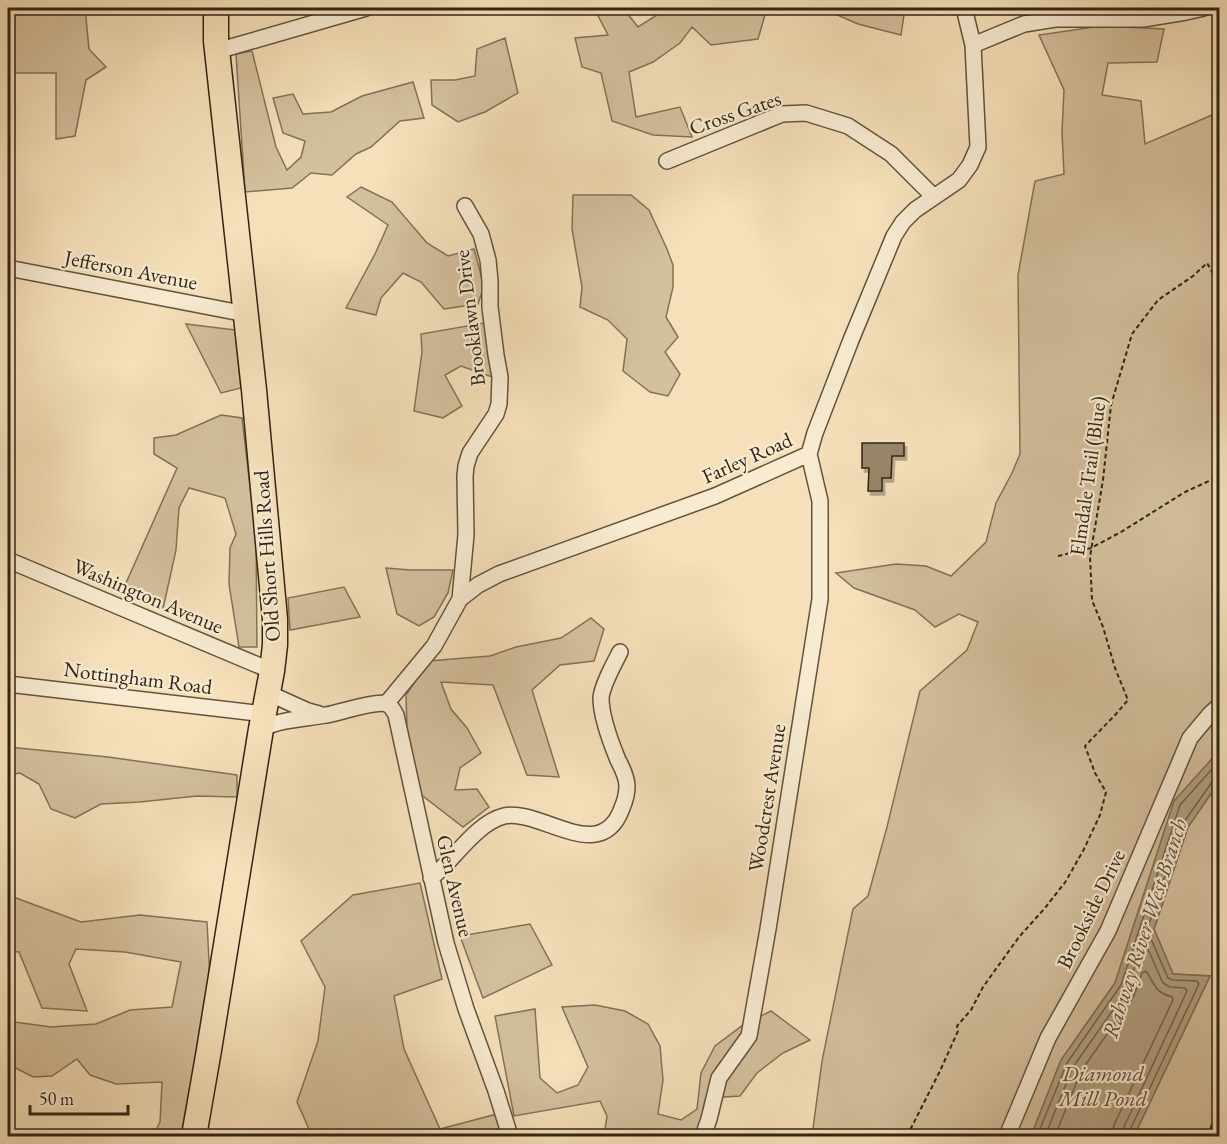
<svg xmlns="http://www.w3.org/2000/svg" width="1227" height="1144" font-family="'EB Garamond',serif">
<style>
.green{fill:#d4c09d;stroke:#827259;stroke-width:1.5}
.water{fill:#b2a081;stroke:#7e6e56;stroke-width:1.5}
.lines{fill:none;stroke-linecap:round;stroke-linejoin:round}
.shore{stroke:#72624b;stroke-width:1.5}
.building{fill:#97866a;stroke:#312415;stroke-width:1.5;filter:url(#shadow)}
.minor-casing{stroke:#62533e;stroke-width:18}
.primary-casing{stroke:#312415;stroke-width:27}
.path{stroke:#312415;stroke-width:2;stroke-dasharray:4.5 3;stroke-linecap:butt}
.minor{stroke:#f8ebd2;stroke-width:15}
.primary{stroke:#f5e0b9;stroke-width:24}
.labels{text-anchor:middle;stroke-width:4.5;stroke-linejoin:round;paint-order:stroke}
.street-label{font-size:21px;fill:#312415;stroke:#f8ebd2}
.water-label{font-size:22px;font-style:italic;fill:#5e4f3b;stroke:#f8ebd2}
</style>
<defs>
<filter id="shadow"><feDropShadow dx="2.5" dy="4" stdDeviation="0" flood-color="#0004"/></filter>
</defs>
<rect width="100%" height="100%" fill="#f5e0b9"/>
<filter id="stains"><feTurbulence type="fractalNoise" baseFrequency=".00333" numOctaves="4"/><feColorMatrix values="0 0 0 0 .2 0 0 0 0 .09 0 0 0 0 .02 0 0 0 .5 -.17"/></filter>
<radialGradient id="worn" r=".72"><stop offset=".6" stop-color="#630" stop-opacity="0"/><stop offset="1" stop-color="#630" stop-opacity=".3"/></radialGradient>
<path class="green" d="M8,8H85L89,49L106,67L86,80L75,136L56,139V73H8Z
M594,8H623L638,27L668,8H767L758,39L711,45L692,27L680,43L653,62L629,72L636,117L680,107L692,137L653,135L612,121L601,73L582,67L575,38L608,35Z
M830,8H905L901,35L858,24L828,11Z
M1101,26L1164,29L1157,62L1108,63L1102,95L1141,101L1145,144L1219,112V751L1174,802L1115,983L1061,1060L1031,1136H812L822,1061L853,909L868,896L887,827L920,691L967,650L978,622L959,614L935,627L915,610L854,588L836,573L896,564L926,566L951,576L986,542L996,503L1012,473L1020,454L1018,275L1035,181L1064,174L1062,132L1064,90L1039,35Z
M505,38L518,93L485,112L458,122L432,105L431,80H455L475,76L477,49Z
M252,51L276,147L287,170L301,157L305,141L283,133L273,98L293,94L303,114L331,112L362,96L413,82L424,118L400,121L371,147L356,154L332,175L311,173L292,188L245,192L236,54Z
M361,187L392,202L427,243L448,256L474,249L484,286L478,304L444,309L421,282L403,273L381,298L376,315L346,308L375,254L388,225L347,197Z
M573,195H631L649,210L667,249L673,265V287L666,317L678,337L665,352L680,374L668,396L650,392L623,371L627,339L608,320L580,307L582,287L572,229Z
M484,323L492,377L461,366L445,375L462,406L443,418L414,411L422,352L421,334Z
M186,324L235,330L241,388L221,393Z
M221,415L242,418L256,538L257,647H239L229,584L230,548L236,534L225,498L189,488L179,508L176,550L163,609L123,590L177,468L154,454V438L176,435Z
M386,568L410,570H453L448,593L434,617L419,626L397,614Z
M344,587L360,617L290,630L288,598Z
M591,618L604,629L594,661L560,665L532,690L559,777L527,775L493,685L441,682L451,709L467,728L481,753L460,768L455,790L477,789L489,807L463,827L419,793L407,729L406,695L429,661L490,656L516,647L561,638Z
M8,747L108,757L237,775V797L197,796L140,802L101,804L75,818L51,809L39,784L20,773L8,775Z
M1219,782V1136H1134L1210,976L1173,974L1154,929L1188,827Z
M420,883L442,979L394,996L404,1049L440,1129L497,1114L504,1136H312L297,1102L318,1041L325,987L301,941L353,895Z
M8,893L16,898L81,922L140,915L207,922L210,981L203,1034L189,1091L181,1136H153L160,1122L162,1082L116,1084L90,1075L77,1059L52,1076L33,1077L8,1064V1021L51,1027L96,1024L130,1010L172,1007L181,962L125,952L76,949L69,964L87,1011L42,1008L19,952L8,951Z
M530,924L552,965L483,998L460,936Z
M595,1005L625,1011L648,1024L660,1046L663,1080L658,1114L681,1120L697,1109L701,1073L715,1046L743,1025L771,1011L810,1040L783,1053L757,1073L740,1096L709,1098L699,1136H604L607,1116L600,1101L514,1116L495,1016L535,1009L540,1078L557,1093L578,1085L588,1067L562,1007Z"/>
<path class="water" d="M1219,751V782L1188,827L1154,929L1173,974L1210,976L1134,1136H1031L1061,1060L1115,983L1174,801Z"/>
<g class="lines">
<path class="shore" d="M1037,1136L1067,1063L1121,985L1180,805L1220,760
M1045,1136L1073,1067L1127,990L1141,947L1144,945L1147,947L1163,983L1170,987L1185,988L1187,991L1123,1129L1121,1136
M1055,1136L1081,1071L1134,996L1142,973L1146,971C1155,984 1154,992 1172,997L1173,1000L1114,1125L1112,1136
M1129,1136V1132L1199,984L1197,981L1173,980L1168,978L1148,932V927L1182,825L1212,782L1216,780H1220"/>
</g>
<path class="building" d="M862,443H904V456H892L891,478H882V491H868L869,468H862Z"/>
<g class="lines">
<g class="minor-casing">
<path id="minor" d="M973,45L1024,24L1055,19H1143L1186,12L1204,8
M217,51L366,8
M667,161L782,114L806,113L848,126L891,154L934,197
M8,268L246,314
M8,560L272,671
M460,599L466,535L465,476L466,466L470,453L496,414L499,404L500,377L496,355L490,307V281L488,260L481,234L465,206
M8,684L264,714
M268,693L308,711L319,714
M386,704L434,646L460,599L478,585L499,574L715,496L809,454L815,433L851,340L894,236L903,222L915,210L959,180L970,165L978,147L973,45L964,8
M261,729C281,719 304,719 326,715C339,713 376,700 387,704C391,706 394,711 396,715L446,943L466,1009L496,1091L510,1136
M431,878C453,861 476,823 504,816C541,808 601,867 622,808C625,801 627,793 627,786C627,777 622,768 618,760C611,743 601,717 601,698C602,685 614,664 620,652
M703,1136L709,1119L719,1078L749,1036L768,929L820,599V501L809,454
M1007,1136L1048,1038L1108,931L1190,738L1210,714L1220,705"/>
</g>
<g class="primary-casing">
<path id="primary" d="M194,1136L209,1050L261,729L272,671L275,645V619L254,390L216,41V8"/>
</g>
<path class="path" d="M1058,556L1091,548L1121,532L1185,492L1220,476
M907,1136L940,1071L958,1031L957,1026L971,1010L983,987L1019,937L1045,908L1066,881L1084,849L1100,815L1106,792L1095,773L1085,746L1116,714L1128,700L1115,668L1103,627L1092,600L1090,557L1103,480L1111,405L1132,334L1158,300L1193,276L1207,263L1220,286
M1208,1136L1220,1100"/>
<use href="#minor" class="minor"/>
<use href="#primary" class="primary"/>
</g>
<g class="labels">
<g class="street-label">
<text transform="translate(735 113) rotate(-19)" y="7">Cross Gates</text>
<text transform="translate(131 270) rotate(11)" y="7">Jefferson Avenue</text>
<text transform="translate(470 318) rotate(-97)" y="7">Brooklawn Drive</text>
<text transform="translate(747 458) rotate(-24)" y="7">Farley Road</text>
<text transform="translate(1088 476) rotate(-82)" y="7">Elmdale Trail (Blue)</text>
<text transform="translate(267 556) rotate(-94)" y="7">Old Short Hills Road</text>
<text transform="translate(148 596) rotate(23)" y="7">Washington Avenue</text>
<text transform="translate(138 678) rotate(7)" y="7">Nottingham Road</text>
<text transform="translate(767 798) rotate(-81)" y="7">Woodcrest Avenue</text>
<text transform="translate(455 886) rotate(77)" y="7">Glen Avenue</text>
<text transform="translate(1091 909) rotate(-64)" y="7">Brookside Drive</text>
</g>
<g class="water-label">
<text transform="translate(1144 928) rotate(-72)" y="8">Rahway River West Branch</text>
<text x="1103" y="1081">Diamond<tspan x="1103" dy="25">Mill Pond</tspan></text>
</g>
</g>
<rect width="1227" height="1144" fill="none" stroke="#f5e0b9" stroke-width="30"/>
<rect x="9" y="9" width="1209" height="1126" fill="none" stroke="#312415" stroke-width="3"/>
<rect x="15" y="15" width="1197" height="1114" fill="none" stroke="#312415" stroke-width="1.5"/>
<path d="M30 1105v9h98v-9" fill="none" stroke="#312415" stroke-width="3"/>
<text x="39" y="1105" font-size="18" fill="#312415" stroke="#f8ebd2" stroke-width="4.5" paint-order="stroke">50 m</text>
<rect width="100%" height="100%" filter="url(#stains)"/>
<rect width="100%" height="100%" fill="url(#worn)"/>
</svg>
